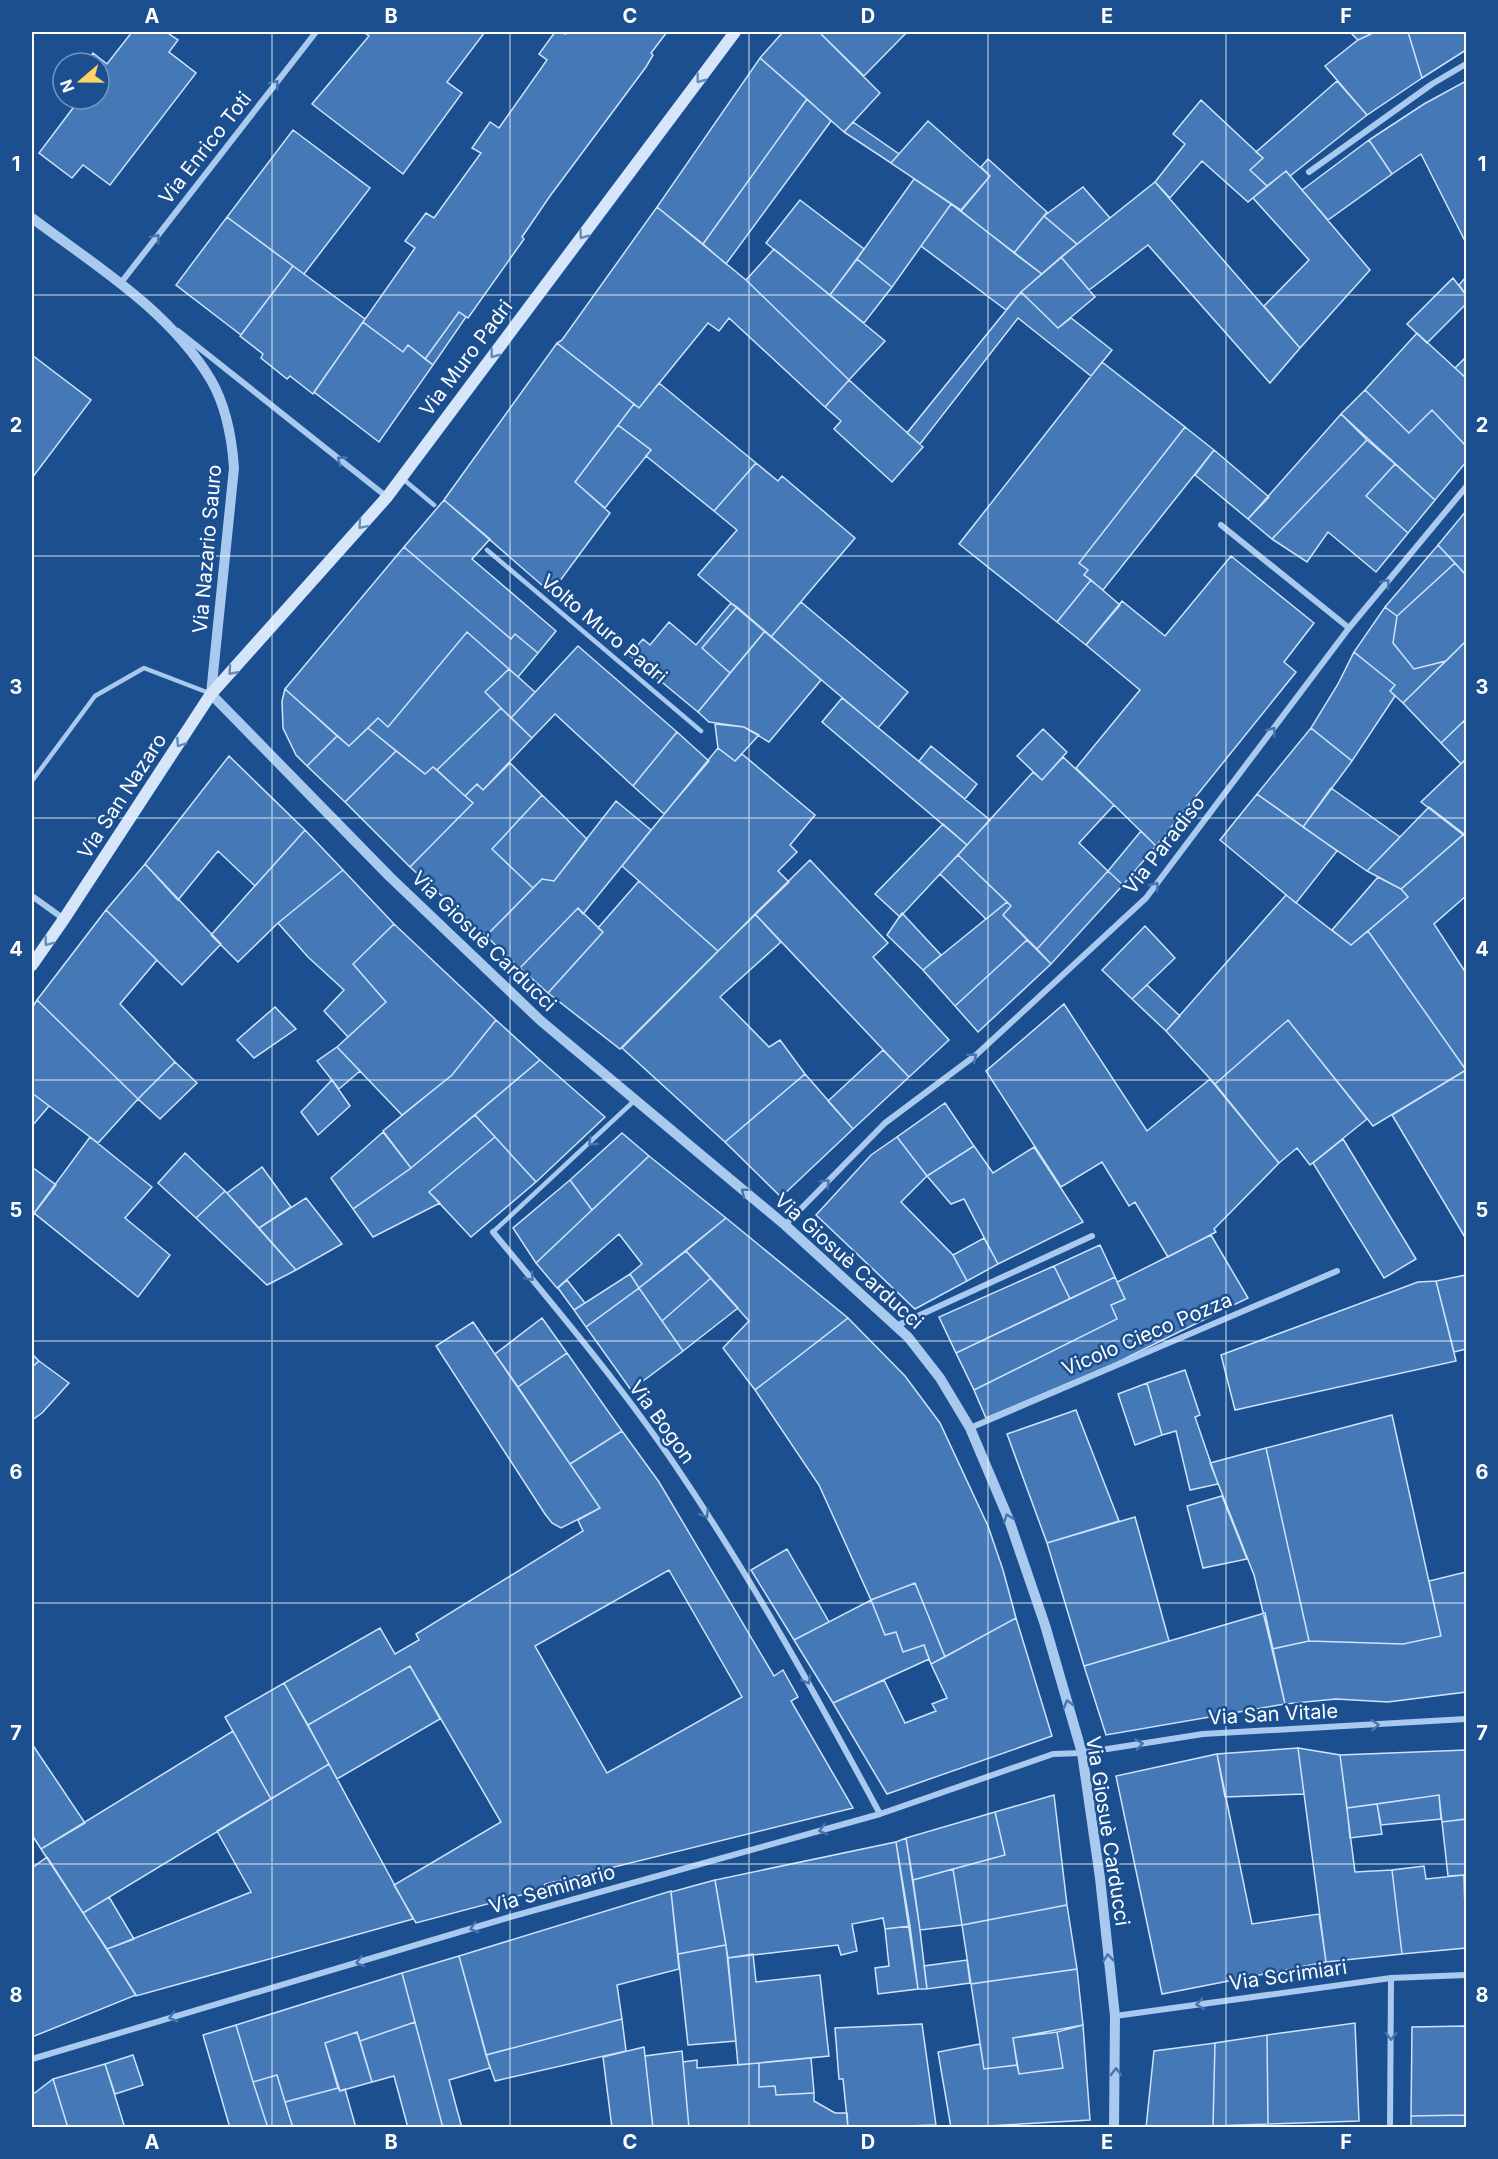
<svg xmlns="http://www.w3.org/2000/svg" width="1498" height="2159" font-family="Inter,sans-serif">
<style>
.building{fill:#4478b7;stroke:#cfe3fa;stroke-width:1.5;fill-rule:evenodd}
.lines{fill:none;stroke-linecap:round;stroke-linejoin:round}
.service{stroke:#a9c9ee;stroke-width:4.5}
.minor{stroke:#a9c9ee;stroke-width:6}
.tertiary{stroke:#a9c9ee;stroke-width:10}
.secondary{stroke:#d6e6fa;stroke-width:12}
.oneway{stroke:#668bba}
.oneway2{stroke:#4674ac}
.grid{fill:none;stroke:#fff;stroke-width:1.5;stroke-opacity:0.55}
.labels{text-anchor:middle;stroke-width:5;stroke-linejoin:round;paint-order:stroke}
.street-label{font-size:20px;fill:#fff;stroke:#1b4f8f}
.neatline{fill:none;stroke:#fff;stroke-width:2}
.grid-label{font-size:20px;text-anchor:middle;font-weight:bold;fill:#fff}
</style>
<rect width="100%" height="100%" fill="#1b4f8f"/>
<path class="building" d="M132,32H166L178,40L169,52L196,73L110,185L83,165L72,178L39,153L76,104L70,99H99V63H86L93,53L107,64Z
M368,32H485L447,82L462,93L403,174L312,104L369,36L366,34Z
M555,32L566,34L567,32H667L651,53L653,55L646,67L550,196L522,237L524,239L468,318L459,312L425,359L408,345L403,352L363,322L415,248L405,241L426,213L434,218L481,153L472,148L490,122L499,128L547,60L539,54Z
M783,32H819L880,93L844,132L760,58Z
M819,32H907L864,76Z
M1350,32H1375L1358,40Z
M1375,32H1408L1422,78L1367,115L1325,66L1358,40Z
M1408,32H1466V50L1422,78Z
M760,58L807,99L703,244L657,207Z
M1337,81L1367,115L1290,176L1286,171L1267,186L1250,170L1263,158L1256,152Z
M1466,81V240L1465,241L1421,154L1392,174L1369,140L1424,104Z
M807,99L831,121L726,264L703,244Z
M1201,100L1263,158L1250,170L1267,186L1248,202L1202,161L1170,198L1155,182L1185,144L1173,134Z
M928,121L990,176L961,210L891,163Z
M853,122L899,154L891,163L844,132Z
M293,130L370,188L304,274L227,217Z
M1369,140L1392,174L1328,220L1302,190Z
M988,159L1047,212L1014,253L961,211L990,176L981,167Z
M1286,171L1370,270L1300,348L1264,306L1309,260L1253,198Z
M914,179L951,204L892,287L857,259Z
M1155,182L1300,348L1270,383L1148,245L1089,290L1061,257Z
M1083,187L1110,218L1077,244L1044,216Z
M800,200L864,249L830,295L766,243Z
M951,204L1042,274L1021,292L1006,310L921,246Z
M657,207L746,280L849,380L825,407L729,318L719,331L708,323L639,408L557,343L562,340Z
M1044,216L1077,244L1042,274L1014,253Z
M227,217L293,266L241,335L176,285Z
M774,249L885,341L849,380L746,280Z
M1061,257L1095,297L1058,328L1021,292Z
M857,259L892,287L864,323L830,295Z
M293,266L365,319L313,394L290,376L287,379L261,358L263,354L240,336Z
M1466,277V295L1459,285Z
M1453,278L1466,295V304L1427,343L1407,324Z
M1021,292L1058,328L1071,318L1112,350L1091,376L1018,318L920,444L907,433Z
M459,312L466,317L433,365L425,359Z
M363,322L403,352L408,345L433,365L379,442L314,392Z
M1417,333L1466,378V446L1432,410L1409,433L1365,390Z
M557,343L634,404L575,482L610,513L551,593L444,500Z
M32,355L91,400L32,478Z
M1466,357V378L1455,368Z
M1102,362L1185,427L1079,563L1088,570L1084,575L1091,580L1057,622L959,544Z
M849,380L923,447L892,482L834,429L841,421L825,407Z
M659,383L756,463L714,511L646,456L651,450L618,425L634,404L639,408Z
M1365,390L1409,433L1432,410L1466,446V462L1435,500L1341,414Z
M1341,414L1367,440L1272,539L1248,519Z
M618,425L651,450L605,508L575,482Z
M1185,427L1214,450L1103,590L1084,575L1088,570L1079,563Z
M1367,440L1395,464L1366,496L1408,533L1376,572L1328,532L1307,562L1272,539Z
M1214,450L1269,497L1248,519L1195,475Z
M756,463L778,481L782,476L855,538L771,637L698,575L737,530L714,511Z
M1395,464L1435,500L1408,533L1366,496Z
M444,500L490,539L472,559L556,631L538,653L515,634L511,639L404,547Z
M1466,511V575L1438,545Z
M1438,545L1455,563L1397,616L1385,607Z
M404,547L511,639L515,634L538,653L518,677L467,632L388,727L378,718L349,746L285,689Z
M1231,556L1314,623L1284,662L1296,672L1156,846L1076,768L1140,690L1086,645L1122,601L1165,636Z
M1455,563L1466,575V641L1446,661L1414,669L1393,643L1397,616Z
M1091,580L1120,605L1086,645L1057,622Z
M801,602L908,692L878,728L771,637Z
M731,603L737,607L702,648L730,673L698,712L629,655L643,639L650,645L669,622L696,645Z
M737,607L765,631L730,673L702,648Z
M1385,607L1397,616L1393,643L1414,669L1446,661L1403,703L1390,691L1395,685L1354,652Z
M765,631L821,680L769,742L744,727L709,722L698,712Z
M467,632L509,669L485,692L501,708L437,770L433,767L425,774L368,728L378,718L388,727Z
M1466,641V724L1464,721L1441,743L1403,703Z
M578,646L677,732L633,786L555,714L532,738L511,718Z
M1354,652L1395,685L1390,691L1395,696L1352,761L1311,728L1338,684Z
M509,669L535,692L511,718L485,692Z
M285,689L337,736L307,766L296,755L283,728L282,701Z
M842,698L990,820L967,845L822,722Z
M501,708L532,738L483,790L477,784L465,796L437,770Z
M1464,721L1466,724V759L1461,764L1441,743Z
M715,724L744,727L759,735L735,761L718,748Z
M368,728L396,751L345,802L307,766L337,736L349,746Z
M1311,728L1352,761L1303,827L1257,794Z
M1043,729L1067,752L1042,780L1017,756Z
M677,732L709,761L664,814L633,786Z
M931,746L977,784L965,799L919,761Z
M718,748L735,761L742,754L815,815L790,845L797,852L778,871L789,882L718,951L622,866Z
M396,751L425,774L433,767L473,803L410,867L345,802Z
M229,756L305,830L255,886L218,851L178,900L145,864Z
M1063,757L1114,805L1079,843L1108,871L1037,949L1003,915L1011,906L958,855L1033,772L1042,780Z
M1466,759V837L1421,802Z
M510,763L542,795L492,849L533,888L486,936L410,867L473,803L465,796L477,784L483,790Z
M1331,788L1400,837L1367,871L1303,827Z
M1257,794L1337,851L1296,903L1220,840Z
M542,795L587,839L554,881L542,879L533,888L492,849Z
M616,801L651,830L583,914L578,908L520,968L486,936L542,879L554,881Z
M1429,807L1464,834L1401,889L1367,871Z
M943,824L967,845L900,917L875,894Z
M305,830L343,870L278,923L238,962L211,935Z
M1141,831L1156,846L1123,885L1108,871Z
M1464,834L1466,837V896L1434,924L1466,973V1070L1368,931L1408,897L1401,889Z
M958,855L1007,902L986,919L940,874Z
M810,860L888,943L873,957L949,1040L909,1077L755,914Z
M145,864L221,944L182,985L106,910Z
M343,870L394,924L353,964L386,1002L348,1037L324,1011L344,990L308,957L278,923Z
M1108,871L1123,885L1051,964L1037,949Z
M1378,877L1401,889L1408,897L1351,945L1332,930Z
M639,881L718,951L620,1049L548,993L603,932L598,928Z
M1286,895L1351,945L1368,931L1466,1070L1373,1126L1288,1020L1215,1084L1166,1031Z
M1007,902L1011,906L1003,915L1027,940L955,1006L923,970Z
M578,908L603,932L548,993L520,968Z
M106,910L157,960L120,1004L175,1062L138,1099L37,1000Z
M902,913L941,955L923,970L887,935Z
M755,914L781,942L720,997L769,1047L780,1040L805,1074L725,1142L622,1048Z
M394,924L496,1020L452,1075L402,1115L337,1047L386,1002L353,964Z
M1145,926L1175,958L1132,999L1102,970Z
M1027,940L1051,964L978,1032L955,1006Z
M1147,985L1180,1016L1166,1031L1132,999Z
M37,1000L138,1099L98,1143L32,1093V1008Z
M1064,1004L1147,1131L1210,1079L1279,1163L1214,1229L1216,1232L1168,1257L1135,1202L1129,1206L1102,1162L1061,1187L986,1071Z
M275,1007L296,1029L254,1058L237,1040Z
M496,1020L540,1060L411,1168L383,1131L452,1075Z
M1288,1020L1367,1119L1310,1165L1297,1148L1279,1163L1215,1084Z
M337,1047L360,1071L339,1089L317,1061Z
M883,1050L909,1077L853,1129L828,1101Z
M540,1060L605,1117L536,1182L475,1115Z
M175,1062L197,1083L160,1119L138,1099Z
M1466,1070V1239L1392,1115Z
M805,1074L853,1129L781,1197L725,1142Z
M332,1080L350,1106L318,1135L301,1112Z
M32,1093L49,1106L32,1126Z
M945,1103L974,1146L927,1176L897,1137Z
M475,1115L495,1137L429,1192L440,1203L373,1237L353,1209L411,1168Z
M383,1132L411,1168L353,1209L331,1178Z
M622,1133L649,1156L592,1210L570,1180Z
M90,1137L152,1187L125,1218L170,1255L138,1297L34,1213Z
M495,1137L536,1182L471,1237L429,1192Z
M897,1137L927,1176L901,1202L953,1255L967,1281L915,1309L816,1215L871,1155Z
M1343,1139L1416,1259L1384,1278L1313,1163Z
M974,1146L993,1173L1034,1147L1083,1222L998,1264L964,1199L951,1204L927,1176Z
M185,1153L225,1191L196,1218L158,1183Z
M649,1156L726,1218L639,1288L630,1274L642,1264L619,1234L557,1288L536,1263Z
M32,1167L56,1185L32,1216Z
M262,1167L291,1207L259,1228L227,1193Z
M570,1180L592,1210L536,1263L513,1228Z
M225,1191L227,1193L296,1270L267,1285L196,1218Z
M306,1198L342,1244L296,1270L259,1228Z
M726,1218L848,1318L755,1390L723,1348L749,1321L686,1251Z
M1211,1235L1248,1298L1116,1363L986,1418L974,1390L1117,1319L1111,1305L1125,1299L1117,1282Z
M984,1238L998,1264L967,1281L953,1255Z
M1100,1245L1115,1277L1070,1299L1054,1266Z
M686,1251L711,1278L662,1321L639,1288Z
M1054,1266L1070,1299L956,1353L939,1317Z
M630,1274L639,1288L586,1327L574,1310Z
M1466,1275V1349L1454,1352L1436,1281Z
M1115,1277L1125,1299L1111,1305L1117,1319L974,1390L956,1353Z
M711,1278L738,1308L683,1351L662,1321Z
M567,1280L585,1303L574,1310L558,1288Z
M1436,1281L1456,1361L1235,1410L1221,1355L1418,1282Z
M639,1288L683,1351L631,1390L586,1327Z
M542,1318L567,1353L518,1387L495,1354Z
M848,1318L905,1376L940,1423L988,1526L1003,1570L1016,1618L945,1657L915,1583L871,1600L819,1485L755,1390Z
M473,1322L570,1464L600,1508L561,1528L552,1523L545,1514L436,1346Z
M567,1353L622,1431L570,1464L518,1387Z
M32,1354L39,1361L32,1367Z
M39,1361L69,1383L42,1413L32,1420V1367Z
M1185,1370L1200,1415L1195,1417L1218,1484L1190,1490L1176,1431L1162,1435L1147,1383Z
M1147,1383L1162,1435L1135,1445L1118,1394Z
M1076,1410L1119,1521L1047,1543L1007,1434Z
M1392,1415L1441,1636L1403,1644L1309,1641L1266,1448Z
M622,1431L659,1482L774,1676L783,1670L798,1697L791,1701L853,1808L545,1884L544,1889L416,1923L394,1885L501,1822L410,1666L308,1725L284,1683L380,1628L395,1654L419,1640L416,1634L583,1531L578,1520L600,1508L570,1464ZM669,1570L742,1697L607,1773L535,1646Z
M1266,1448L1309,1641L1272,1649L1254,1575L1210,1463Z
M1222,1496L1247,1559L1203,1568L1187,1506Z
M1135,1517L1169,1641L1084,1666L1047,1543Z
M787,1549L829,1622L794,1640L751,1570Z
M1466,1572V1692L1388,1702L1336,1699L1285,1704L1272,1649L1309,1641L1403,1644L1441,1636L1429,1581Z
M915,1583L945,1657L931,1664L924,1645L903,1652L896,1632L885,1635L871,1600Z
M871,1600L885,1635L896,1632L903,1652L924,1645L929,1659L833,1703L794,1640Z
M1265,1613L1285,1704L1106,1735L1084,1666Z
M1016,1618L1052,1736L887,1794L833,1703L884,1680L905,1723L936,1711L932,1704L947,1698L931,1664Z
M410,1666L440,1719L337,1779L308,1725Z
M284,1683L329,1764L271,1799L225,1717Z
M233,1731L271,1799L83,1913L41,1849Z
M32,1744L85,1823L41,1849L32,1835Z
M1298,1748L1304,1794L1225,1797L1217,1754Z
M1298,1748L1340,1755L1355,1872L1392,1870L1402,1954L1326,1962Z
M1466,1750V1819L1442,1822L1439,1795L1347,1808L1340,1755Z
M1217,1754L1252,1924L1319,1914L1326,1962L1162,1994L1116,1776Z
M329,1764L413,1919L136,1996L107,1949L251,1892L217,1831Z
M1054,1795L1067,1905L962,1925L953,1869L1005,1855L995,1812Z
M1439,1795L1441,1819L1381,1825L1377,1804Z
M1377,1804L1382,1834L1350,1838L1347,1808Z
M995,1812L1005,1855L913,1880L906,1838Z
M1466,1819V1896L1464,1875L1448,1876L1442,1822Z
M906,1838L920,1930L927,1989H918L896,1842Z
M896,1842L910,1926L885,1929L883,1918L852,1924L857,1951L841,1955L838,1945L728,1958L715,1880Z
M47,1857L136,1995L32,2037V1868Z
M1424,1866L1426,1879L1464,1875L1466,1948L1402,1954L1392,1870Z
M953,1869L962,1925L920,1930L913,1880Z
M715,1880L726,1945L678,1954L671,1892Z
M671,1891L679,1969L617,1985L622,2019L486,2055L459,1956Z
M109,1897L134,1939L107,1949L83,1913Z
M1067,1905L1077,1969L971,1984L962,1925Z
M910,1926L918,1989L878,1994L875,1968L889,1966L885,1929Z
M726,1945L736,2041L688,2045L678,1954Z
M753,1954L756,1982L820,1975L829,2056L738,2065L728,1958Z
M459,1956L490,2068L449,2080L462,2128H443L402,1973Z
M967,1960L970,1983L927,1989L924,1966Z
M1077,1969L1083,2025L1013,2038L1017,2065L984,2069L971,1984Z
M402,1973L415,2022L360,2041L357,2032L325,2043L338,2088L285,2102L277,2075L253,2082L236,2025Z
M622,2019L626,2051L495,2081L486,2055Z
M415,2022L443,2128H408L394,2076L372,2082L360,2041Z
M1355,2023L1359,2121L1268,2124L1267,2035Z
M922,2024L936,2125L848,2128L843,2079H839L835,2028Z
M236,2025L253,2082L268,2128H230L203,2035Z
M1083,2025L1090,2120L951,2128L938,2052L980,2044L984,2069L1017,2065L1019,2074L1063,2068L1057,2032Z
M1466,2026V2115L1411,2116L1412,2027Z
M357,2032L372,2082L340,2091L325,2043Z
M1057,2032L1063,2068L1019,2074L1013,2038Z
M1267,2035L1268,2124L1213,2126L1215,2043Z
M1215,2043L1213,2128H1146L1154,2051Z
M644,2047L653,2128H612L603,2057Z
M682,2051L689,2128H653L645,2056Z
M133,2055L143,2085L115,2094L105,2064Z
M811,2058L814,2093L776,2095L775,2086L759,2087V2063Z
M697,2060V2068L759,2063V2087L775,2086L776,2095L814,2093V2101L835,2113H847L848,2128H689L683,2062Z
M105,2064L125,2128H68L53,2079Z
M277,2075L285,2102L293,2128H268L253,2082Z
M53,2079L68,2128H32V2095Z
M338,2088L340,2091L345,2089L356,2128H293L285,2102Z
M1466,2115V2128H1411V2116Z"/>
<g class="lines">
<path class="service" d="M403,479L434,505
M487,550L701,731
M32,781L95,696L144,668L209,693
M493,1232L634,1101"/>
<path class="minor" d="M1309,172L1432,84L1466,64
M120,284L316,32
M178,331L387,497
M1221,525L1349,628
M32,896L64,919
M785,1225L885,1123L976,1055L1146,898L1349,628L1466,487
M493,1232C555,1307 620,1384 675,1465C751,1577 816,1695 880,1814
M896,1326L1092,1236
M970,1428L1337,1271
M1115,2016L1391,1978L1466,1975
M32,2059L510,1917L880,1814L1053,1754L1082,1753L1203,1734L1466,1719
M1390,2128L1391,1978"/>
<path class="tertiary" d="M32,218C96,266 169,310 211,380C226,406 232,439 234,468L211,694L390,877L541,1021L785,1225L908,1337L940,1378L970,1428L1009,1520L1045,1625L1082,1753L1100,1878L1115,2016L1114,2128"/>
<path class="secondary" d="M32,965L64,919L211,694L387,497L735,32"/>
</g>
<defs><path id="oneway-chevron" d="M-2-3.5L2.5 0L-2 3.5" fill="none" stroke-width="1.6" stroke-linecap="round" stroke-linejoin="round" transform="scale(1.5)"/></defs>
<g class="oneway">
<use href="#oneway-chevron" transform="translate(700 79) rotate(127)"/>
<use href="#oneway-chevron" transform="translate(583 235) rotate(127)"/>
<use href="#oneway-chevron" transform="translate(494 354) rotate(127)"/>
<use href="#oneway-chevron" transform="translate(362 525) rotate(131)"/>
<use href="#oneway-chevron" transform="translate(232 671) rotate(132)"/>
<use href="#oneway-chevron" transform="translate(180 743) rotate(123)"/>
<use href="#oneway-chevron" transform="translate(48 942) rotate(126)"/>
</g>
<g class="oneway2">
<use href="#oneway-chevron" transform="translate(275 84) rotate(-52)"/>
<use href="#oneway-chevron" transform="translate(156 238) rotate(-52)"/>
<use href="#oneway-chevron" transform="translate(341 460) rotate(-141)"/>
<use href="#oneway-chevron" transform="translate(1386 583) rotate(-50)"/>
<use href="#oneway-chevron" transform="translate(1272 731) rotate(-53)"/>
<use href="#oneway-chevron" transform="translate(1155 886) rotate(-53)"/>
<use href="#oneway-chevron" transform="translate(973 1057) rotate(-39)"/>
<use href="#oneway-chevron" transform="translate(592 1142) rotate(136)"/>
<use href="#oneway-chevron" transform="translate(826 1183) rotate(-45)"/>
<use href="#oneway-chevron" transform="translate(745 1192) rotate(-141)"/>
<use href="#oneway-chevron" transform="translate(530 1277) rotate(50)"/>
<use href="#oneway-chevron" transform="translate(705 1514) rotate(58)"/>
<use href="#oneway-chevron" transform="translate(1008 1518) rotate(-111)"/>
<use href="#oneway-chevron" transform="translate(807 1680) rotate(62)"/>
<use href="#oneway-chevron" transform="translate(1068 1704) rotate(-106)"/>
<use href="#oneway-chevron" transform="translate(1375 1725) rotate(-3)"/>
<use href="#oneway-chevron" transform="translate(1139 1744) rotate(-9)"/>
<use href="#oneway-chevron" transform="translate(823 1830) rotate(164)"/>
<use href="#oneway-chevron" transform="translate(474 1928) rotate(164)"/>
<use href="#oneway-chevron" transform="translate(1108 1958) rotate(-96)"/>
<use href="#oneway-chevron" transform="translate(360 1962) rotate(164)"/>
<use href="#oneway-chevron" transform="translate(1200 2004) rotate(172)"/>
<use href="#oneway-chevron" transform="translate(173 2017) rotate(164)"/>
<use href="#oneway-chevron" transform="translate(1391 2036) rotate(90)"/>
<use href="#oneway-chevron" transform="translate(1116 2072) rotate(-90)"/>
</g>
<path class="grid" d="M272,32V2128M510,32V2128M749,32V2128M988,32V2128M1226,32V2128M32,295H1466M32,556H1466M32,818H1466M32,1080H1466M32,1341H1466M32,1603H1466M32,1864H1466"/>
<g class="labels">
<g class="street-label">
<text transform="translate(205 148) rotate(-52)" y="7">Via Enrico Toti</text>
<text transform="translate(466 358) rotate(-53)" y="7">Via Muro Padri</text>
<text transform="translate(207 549) rotate(-85)" y="7">Via Nazario Sauro</text>
<text transform="translate(604 629) rotate(40)" y="7">Volto Muro Padri</text>
<text transform="translate(122 796) rotate(-57)" y="7">Via San Nazaro</text>
<text transform="translate(1164 845) rotate(-52)" y="7">Via Paradiso</text>
<text transform="translate(484 941) rotate(44)" y="7">Via Giosuè Carducci</text>
<text transform="translate(849 1261) rotate(42)" y="7">Via Giosuè Carducci</text>
<text transform="translate(1147 1334) rotate(-23)" y="7">Vicolo Cieco Pozza</text>
<text transform="translate(662 1422) rotate(54)" y="7">Via Bogon</text>
<text transform="translate(1273 1714) rotate(-3)" y="7">Via San Vitale</text>
<text transform="translate(1108 1831) rotate(81)" y="7">Via Giosuè Carducci</text>
<text transform="translate(552 1889) rotate(-16)" y="7">Via Seminario</text>
<text transform="translate(1288 1975) rotate(-8)" y="7">Via Scrimiari</text>
</g>
</g>
<rect width="1498" height="2159" fill="none" stroke="#1b4f8f" stroke-width="66"/>
<g transform="translate(81 81) rotate(250)"><circle r="28" fill="#1b4f8f" stroke="#7695bc" stroke-width="1.5"/>
<path d="M0-4.5L10 22L0 15L-10 22Z" fill="#ffd166"/>
<text y="-9" font-size="16" font-weight="bold" text-anchor="middle" fill="#ffffff">N</text>
</g>
<rect x="33" y="33" width="1432" height="2093" class="neatline"/>
<g class="grid-label">
<text x="152" y="23">A</text>
<text x="391" y="23">B</text>
<text x="630" y="23">C</text>
<text x="868" y="23">D</text>
<text x="1107" y="23">E</text>
<text x="1346" y="23">F</text>
<text x="16" y="171">1</text>
<text x="1482" y="171">1</text>
<text x="16" y="432">2</text>
<text x="1482" y="432">2</text>
<text x="16" y="694">3</text>
<text x="1482" y="694">3</text>
<text x="16" y="956">4</text>
<text x="1482" y="956">4</text>
<text x="16" y="1217">5</text>
<text x="1482" y="1217">5</text>
<text x="16" y="1479">6</text>
<text x="1482" y="1479">6</text>
<text x="16" y="1740">7</text>
<text x="1482" y="1740">7</text>
<text x="16" y="2002">8</text>
<text x="1482" y="2002">8</text>
<text x="152" y="2149">A</text>
<text x="391" y="2149">B</text>
<text x="630" y="2149">C</text>
<text x="868" y="2149">D</text>
<text x="1107" y="2149">E</text>
<text x="1346" y="2149">F</text>
</g>
</svg>
